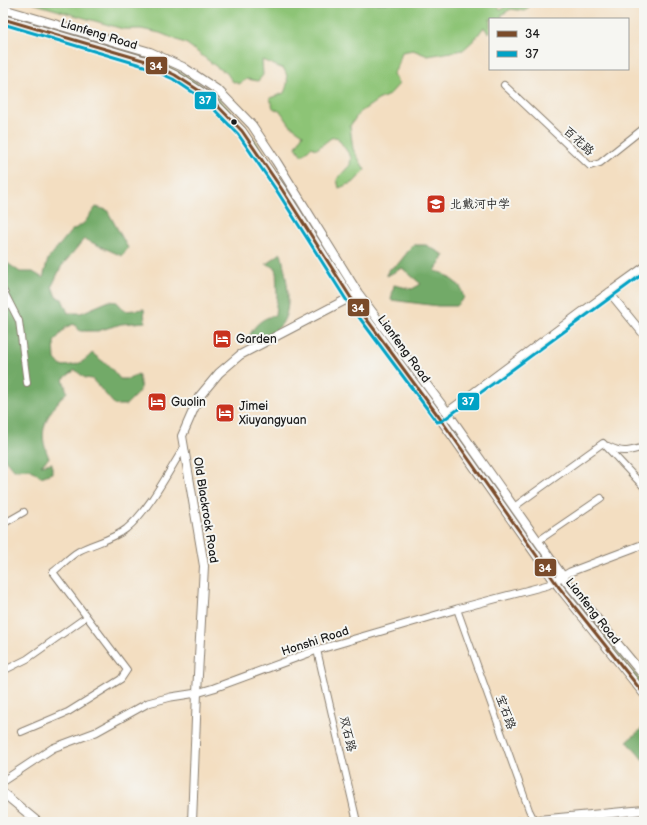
<svg xmlns="http://www.w3.org/2000/svg" width="647" height="825" font-family="'Balsamiq Sans','LXGW WenKai TC',sans-serif">
<style>
.green{fill:#8dc476;stroke:#547049}
.forest{fill:#72aa67;stroke:#476342}
.lines{fill:none;stroke-linecap:round;stroke-linejoin:round}
.minor-casing{stroke:#887d6e;stroke-width:8}
.tertiary-casing{stroke:#887d6e;stroke-width:9}
.secondary-casing{stroke:#887d6e;stroke-width:10}
.minor{stroke:#fff;stroke-width:6}
.tertiary{stroke:#fff;stroke-width:7}
.secondary{stroke:#fff;stroke-width:8}
.bus-1-casing{stroke:#f6f6f2;stroke-width:6}
.bus-2-casing{stroke:#f6f6f2;stroke-width:6}
.bus-1{stroke:#7a4b2a;stroke-width:3}
.bus-2{stroke:#01a2c5;stroke-width:3}
.bus-dot{fill:#1c1c1c;stroke:#f6f6f2;stroke-width:1.5}
.labels{text-anchor:middle;stroke-width:4;stroke-linejoin:round;paint-order:stroke}
.street-label{font-size:12px;fill:#1c1c1c;stroke:#f6f6f2}
.poi-label{font-size:12px;fill:#1c1c1c;stroke:#f6f6f2;text-anchor:start}
.line-badge{stroke:#f6f6f2;stroke-width:1.5}
.badge-label{font-size:11px;text-anchor:middle;font-weight:bold;fill:#fff}
</style>
<rect width="100%" height="100%" fill="#f6f6f2"/>
<filter id="ink" filterUnits="userSpaceOnUse"><feTurbulence type="fractalNoise" baseFrequency=".025" numOctaves="2"/><feDisplacementMap in="SourceGraphic" scale="8" xChannelSelector="R" yChannelSelector="G"/><feConvolveMatrix kernelMatrix="1 2 1 2 8 2 1 2 1" color-interpolation-filters="sRGB"/></filter>
<filter id="wash" filterUnits="userSpaceOnUse"><feTurbulence type="fractalNoise" baseFrequency=".012" numOctaves="4" result="noise"/><feDisplacementMap in="SourceGraphic" scale="16" xChannelSelector="R" yChannelSelector="G"/><feGaussianBlur stdDeviation="0.9" result="paint"/><feColorMatrix in="noise" values="0 0 0 0 0 0 0 0 0 0 0 0 0 0 0 0 0 1.4 0 .05"/><feComposite in="paint" operator="in"/></filter>
<g filter="url(#wash)">
<rect width="100%" height="100%" fill="#f3dec1"/>
<path class="green" d="M32,3H494L501,10L509,3H533L525,11L511,9L501,15L503,19H490V32L488,33L484,27L474,40L463,50L428,56L413,50L402,52L398,66L393,74L399,84L389,95L378,100L359,113L350,126L353,149L365,170L354,182L339,188L337,179L350,165L351,157L337,137L331,138L317,149L311,147L302,156L296,147L303,134L290,125L281,112L273,108L270,98L284,93C288,84 289,78 284,69L262,60L263,75L258,81L247,79L239,84L232,81L226,72L218,68L187,44L160,33L141,29H123Z
M3,12L141,54L140,57L3,14Z
M153,59C173,68 194,78 211,93C249,124 272,166 298,207L232,117L152,61Z
M450,425L554,571L552,573L448,427Z
M567,588L592,621L644,685V689L565,589Z"/>
<path class="forest" d="M96,207L107,210L128,248L122,256L84,239L61,267L52,286L56,297L62,299L68,313H81L109,301L117,302L125,311L144,309L145,322L121,324L98,331H80L74,324L66,327L54,342L55,359L61,366C77,365 82,364 92,353L110,367L120,379H129L138,374C144,392 138,392 126,405H115L92,379L85,378L75,370L63,379L67,392C54,406 40,422 44,443C45,448 47,453 49,458L41,465L52,463V473L41,477L30,469L14,470L3,457V260L20,272H33L43,278L48,259L71,231L84,223Z
M413,245H426L444,255L435,271L443,273L460,286L464,298L456,306H438L391,300L394,285L412,289L421,284L402,268L387,276L388,270L398,264Z
M281,253C287,280 300,329 262,336L259,343L250,346L248,338C255,325 260,319 275,315L277,295L276,268L266,264Z
M644,727V761L627,741Z"/>
</g>
<g filter="url(#ink)">
<g class="lines">
<g class="minor-casing">
<path id="minor" d="M504,85L590,166L600,163L644,128
M3,290L19,321L27,383
M608,446C624,454 628,451 644,447
M514,507L603,443L644,487
M3,524L24,512
M538,541L601,498
M457,609L529,810L535,822
M317,650L357,822
M3,671L27,659L82,620
M21,732L68,712L121,679L127,670L53,572C61,566 70,556 79,551C94,543 112,540 126,529C149,510 168,473 184,447"/>
</g>
<g class="tertiary-casing">
<path id="tertiary" d="M609,292L644,335
M447,412L580,313L644,267
M3,781L53,748L96,732L148,703L171,697L197,693L214,688L317,650L457,609L548,585L570,572L644,544"/>
</g>
<g class="secondary-casing">
<path id="secondary" d="M3,9L150,52L183,67L219,91L252,125L276,161L358,293L447,412L566,581L644,676
M3,19L146,61L175,75L209,97L242,131L281,188L351,298L439,417L558,586L644,694
M3,793L38,822
M192,822L197,693L204,566L182,436L199,397L219,373L240,355L355,295
M517,822L644,810"/>
</g>
<use href="#minor" class="minor"/>
<use href="#tertiary" class="tertiary"/>
<use href="#secondary" class="secondary"/>
<g class="bus-1-casing">
<path id="bus-1" d="M3,19L146,61L175,75L209,97L242,131L281,188L351,298L439,417L558,586L644,694"/>
</g>
<g class="bus-2-casing">
<path id="bus-2" d="M3,24L144,66L173,79L206,101L238,134L277,191L347,301L437,422L442,421L644,273"/>
</g>
<use href="#bus-1" class="bus-1"/>
<use href="#bus-2" class="bus-2"/>
</g>
</g>
<defs>
<g id="school-square" transform="scale(1)"><rect x="-9" y="-9" width="18" height="18" rx="4" fill="#c8321e" stroke="#f6f6f2"/><path d="M0-5L7-2L0 1L-7-2ZM-4 1L0 2.5L4 1V4Q0 6-4 4Z" fill="#fff"/></g>
<g id="hotel-square" transform="scale(1)"><rect x="-9" y="-9" width="18" height="18" rx="4" fill="#c8321e" stroke="#f6f6f2"/><path d="M-6-4.5h1.5V1H6V5H4.5V3h-9V5H-6ZM-4 0a1.8 1.8 0 1 1 3.6 0ZM.5 0V-2.5h3Q6-2.5 6 0Z" fill="#fff"/></g>
</defs>
<g fill-rule="evenodd">
<use href="#school-square" x="436" y="204"/>
<use href="#hotel-square" x="222" y="339"/>
<use href="#hotel-square" x="157" y="402"/>
<use href="#hotel-square" x="225" y="413"/>
</g>
<circle class="bus-dot" cx="234" cy="122" r="3.5"/>
<g class="labels">
<g class="street-label">
<text transform="translate(99 34) rotate(17)" y="4">Lianfeng Road</text>
<text transform="translate(579 141) rotate(43)" y="4">百花路</text>
<text transform="translate(404 349) rotate(54)" y="4">Lianfeng Road</text>
<text transform="translate(206 510) rotate(81)" y="4">Old Blackrock Road</text>
<text transform="translate(593 611) rotate(52)" y="4">Lianfeng Road</text>
<text transform="translate(315 641) rotate(-18)" y="4">Honshi Road</text>
<text transform="translate(506 712) rotate(70)" y="4">宝石路</text>
<text transform="translate(348 734) rotate(77)" y="4">双石路</text>
</g>
<g class="poi-label">
<text x="450" y="208">北戴河中学</text>
<text x="236" y="343">Garden</text>
<text x="171" y="406">Guolin</text>
<text x="239" y="410">Jimei<tspan x="239" dy="14">Xiuyangyuan</tspan></text>
</g>
</g>
<g class="line-badge">
<rect x="145" y="56" width="23" height="19" rx="4" fill="#7a4b2a"/>
<rect x="194" y="91" width="23" height="19" rx="4" fill="#01a2c5"/>
<rect x="347" y="298" width="23" height="19" rx="4" fill="#7a4b2a"/>
<rect x="457" y="392" width="23" height="19" rx="4" fill="#01a2c5"/>
<rect x="534" y="558" width="23" height="19" rx="4" fill="#7a4b2a"/>
</g>
<g class="badge-label">
<text x="156" y="70">34</text>
<text x="205" y="104">37</text>
<text x="358" y="312">34</text>
<text x="468" y="405">37</text>
<text x="545" y="572">34</text>
</g>
<rect width="647" height="825" fill="none" stroke="#f6f6f2" stroke-width="16"/>
<rect x="489" y="18" width="140" height="52" fill="#f6f6f2" stroke="#9f9f9c"/>
<rect x="497" y="31" width="20" height="6" fill="#7a4b2a" stroke="#9f9f9c"/>
<text x="525" y="38" font-size="12" fill="#1c1c1c">34</text>
<rect x="497" y="51" width="20" height="6" fill="#01a2c5" stroke="#9f9f9c"/>
<text x="525" y="58" font-size="12" fill="#1c1c1c">37</text>
</svg>
